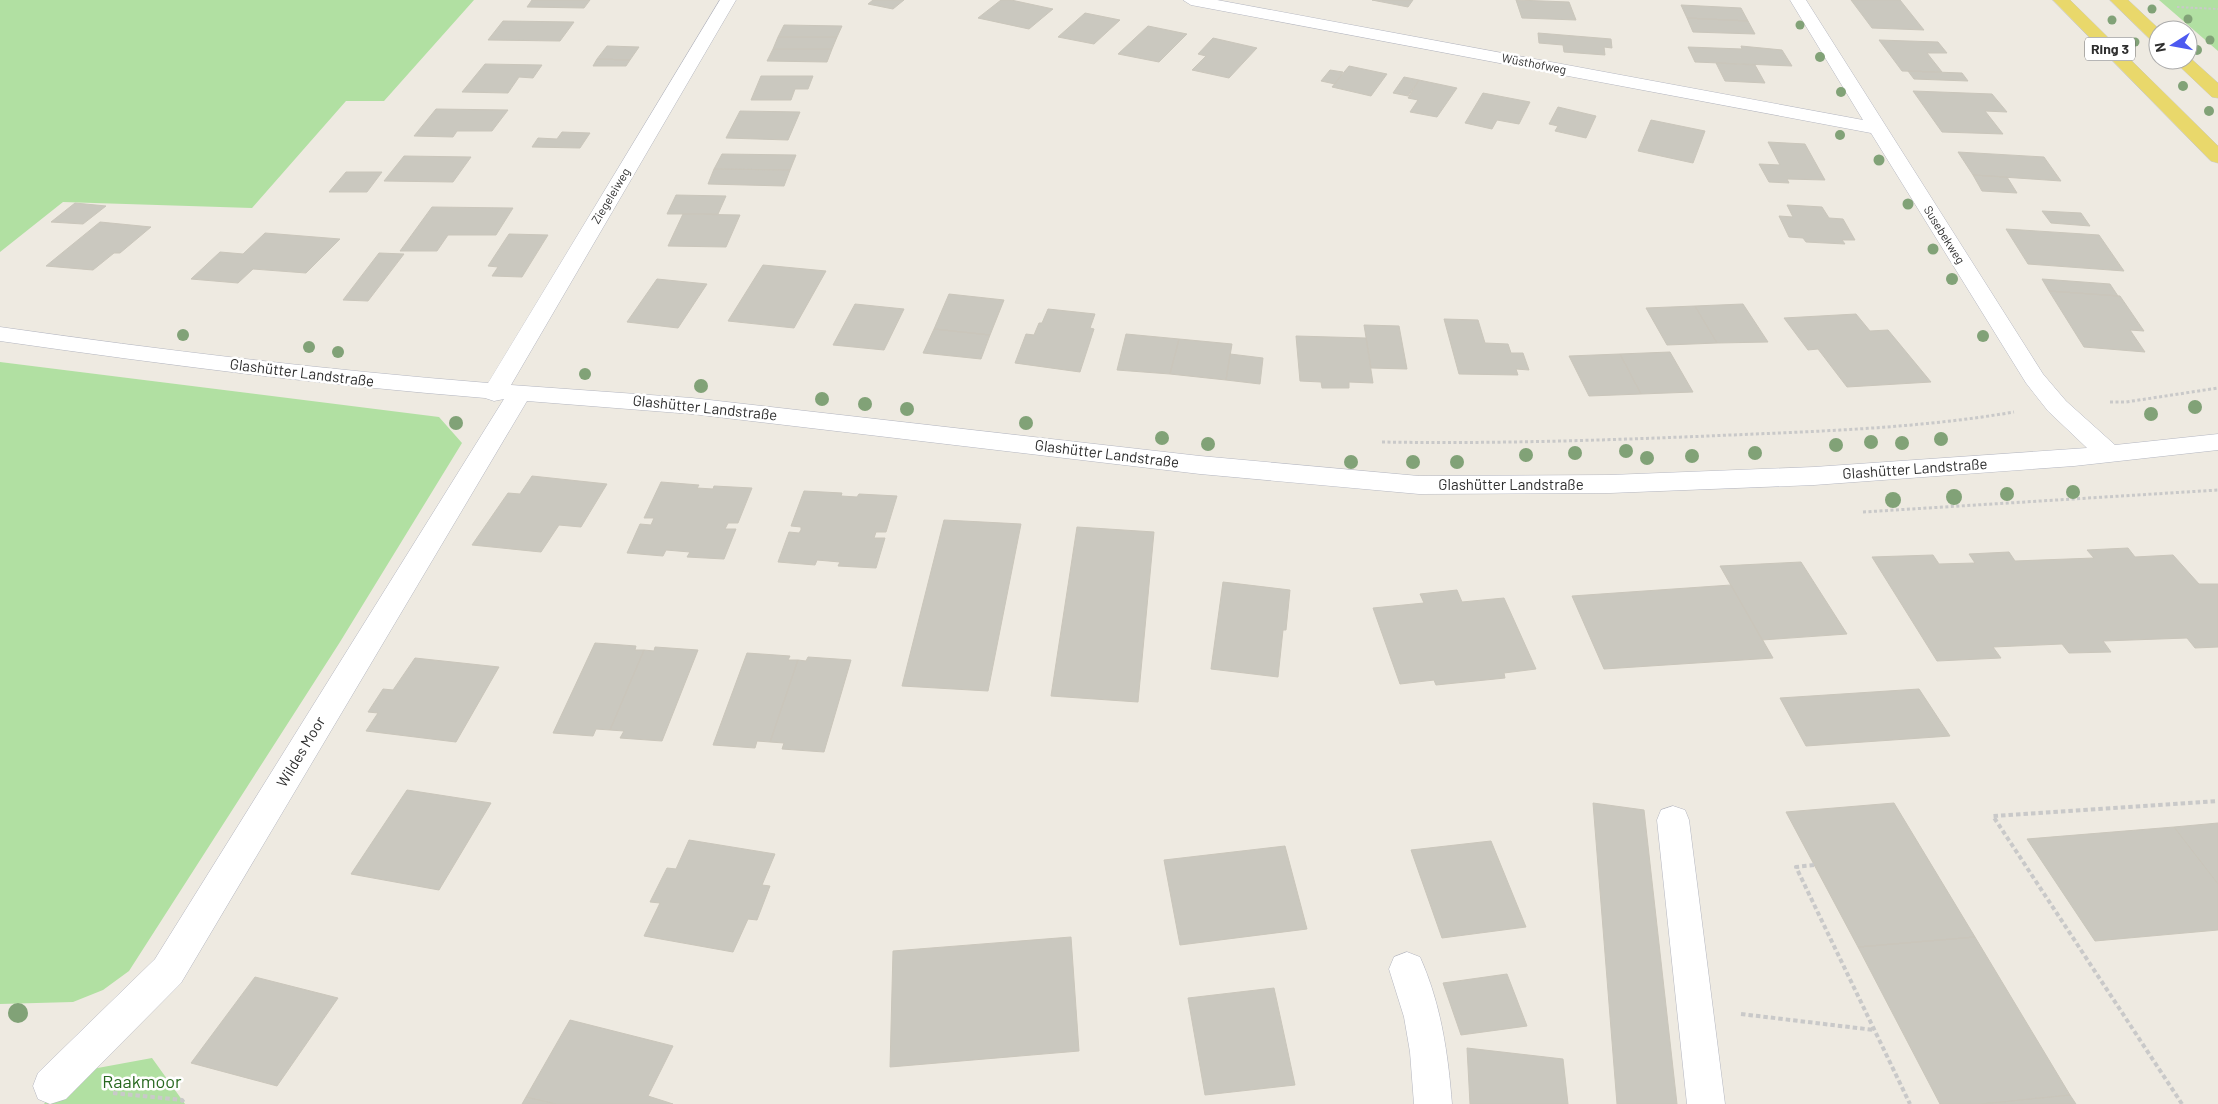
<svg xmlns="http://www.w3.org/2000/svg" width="2218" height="1104" font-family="Barlow,sans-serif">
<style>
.green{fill:#b1e0a2}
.building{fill:#cac8bf;stroke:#cac6bb}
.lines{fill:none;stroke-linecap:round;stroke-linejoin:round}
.minor-casing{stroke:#b4b6c0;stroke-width:1}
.major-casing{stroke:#c9c9c9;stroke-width:1}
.path-far2{stroke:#c9c9c9;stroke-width:2;stroke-dasharray:2.5 2;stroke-linecap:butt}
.path-far1{stroke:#c9c9c9;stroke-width:3;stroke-dasharray:3 2.5;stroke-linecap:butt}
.path{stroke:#c9c9c9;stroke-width:4;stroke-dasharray:4.5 3;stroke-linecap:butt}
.minor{fill:#fff;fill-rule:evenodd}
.major{fill:#e9d86b;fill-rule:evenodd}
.tree{fill:#81a277}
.labels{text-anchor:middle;stroke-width:5;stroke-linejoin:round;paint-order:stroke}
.far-street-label{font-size:12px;fill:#2e2e2e;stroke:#fff}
.shield{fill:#fff;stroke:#6d6d6d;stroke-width:1}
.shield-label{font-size:14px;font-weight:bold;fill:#2e2e2e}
.street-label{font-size:15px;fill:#2e2e2e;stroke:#fff}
.near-park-label{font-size:18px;fill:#286820;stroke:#fff}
</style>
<rect width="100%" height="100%" fill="#eeeae1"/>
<path class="green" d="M0,0H474L384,101H346L252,208L63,202L0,252Z
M2159,0H2218V51Z
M0,362L439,417L462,443L340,642L129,971L103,990L73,1002L0,1004Z
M152,1058L185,1104H44L65,1074Z"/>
<path class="building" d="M532,0H590L584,8L527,7Z
M873,0H904L893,9L868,4Z
M1001,0H1011L1053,9L1029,29L978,18Z
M1372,0H1413L1408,7Z
M1516,0L1569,2L1576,20L1522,18Z
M1851,0H1900L1924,30L1872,28Z
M1681,5L1741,8L1748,21L1687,18Z
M1085,13L1120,20L1094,44L1058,37Z
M1687,18L1748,21L1755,34L1693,32Z
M503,21L574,22L560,41L488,40Z
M784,25L842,26L837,37H778Z
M1148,26L1187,34L1159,62L1118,54Z
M1538,33L1611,39L1612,48L1604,47L1605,55L1564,52L1563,45L1539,43Z
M778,37H837L832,49H773Z
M1213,38L1257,48L1229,78L1192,70L1206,56L1198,54Z
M1879,40L1938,42L1947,53H1927L1942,72L1902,71Z
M607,46L639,47L630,60L597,59Z
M1741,46L1782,50L1792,66L1695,62L1688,47L1742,49Z
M773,49H832L827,62L767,61Z
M597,59L630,60L626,66H593Z
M1716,63L1755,65L1765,83L1725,81Z
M485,64L542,65L533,78L519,77L508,93L462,92Z
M1349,66L1387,74L1371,96L1332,87Z
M1330,70L1343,72L1335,84L1321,81Z
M1908,71L1962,73L1968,81L1914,79Z
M761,76H813L808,89H795L791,100H751Z
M1404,77L1419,80L1408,96L1393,93Z
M1419,80L1457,88L1437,117L1410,112L1418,100L1408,98Z
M1913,91L1992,94L2007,112L1985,111L2003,134L1942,132Z
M1483,93L1530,102L1519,124L1497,120L1492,129L1465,123Z
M1558,107L1596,116L1586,138L1555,131L1558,126L1549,124Z
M436,109L508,110L492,131H457L453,137L414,136Z
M740,111L800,112L788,140L726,138Z
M1651,120L1705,131L1693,163L1638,151Z
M562,132L590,133L580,148L532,147L538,138L557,139Z
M1768,142L1805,144L1825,180L1787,179L1789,183L1769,182L1759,164L1780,165Z
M1958,152L2044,157L2061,181L1973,175Z
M722,154L796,155L790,170L714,169Z
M404,156L471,157L453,182L384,181Z
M714,169L790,170L784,186L708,184Z
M346,172H382L367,192H329Z
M1973,175L2007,177L2017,193L1982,191Z
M676,195L726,196L718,214H667Z
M75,203L106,206L83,224L51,222Z
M1787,205L1822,207L1829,218L1843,219L1855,240H1842L1845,244L1806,242L1803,238L1789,237L1779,216L1793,217Z
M432,207L513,208L496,235H448L437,251H400Z
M2042,211L2081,213L2090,226L2051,223Z
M683,214H684L740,215L726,247L668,246Z
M100,222L151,227L120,253H114L93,270L46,266Z
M2006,229L2099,235L2124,271L2028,264Z
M265,233L340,239L306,273L253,269L238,283L191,279L220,252L243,254Z
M509,234L548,235L522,277L492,276L498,267L488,266Z
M379,253L404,254L368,301L343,300Z
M763,265L826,271L794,328L728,321Z
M657,279L707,284L678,328L627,322Z
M2042,279L2110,284L2118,296L2049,291Z
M2049,291L2120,296L2144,331L2130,330L2145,352L2084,347Z
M949,294L1004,300L990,335L934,329Z
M855,304L904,309L884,350L833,345Z
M1743,304L1768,342L1717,343L1695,306Z
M1695,306L1717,343L1667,345L1646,308Z
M1048,309L1095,314L1090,328L1094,329L1080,372L1015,363L1026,334L1034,335L1039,323H1042Z
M1856,314L1870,331L1888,330L1931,382L1847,387L1818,349L1808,350L1784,318Z
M1444,319L1478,320L1485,343L1508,344L1511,353H1523L1529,370L1516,369L1518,375L1459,374Z
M1364,325L1399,326L1407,369L1371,368Z
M934,329L990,335L981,359L923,353Z
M1126,334L1179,339L1170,374L1117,370Z
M1296,336L1366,338L1373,383L1349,382V388H1322L1321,382L1300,381Z
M1179,339L1232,344L1226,380L1170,374Z
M1670,352L1693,392L1641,394L1620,354Z
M1230,354L1263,358L1260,384L1226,380Z
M1620,354L1641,394L1589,396L1569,356Z
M532,476L607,484L581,527L559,525L541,552L472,545L508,493L520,494Z
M661,482L699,485L697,488L713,489L714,486L752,488L738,523H728L725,529H736L724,559L687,557L690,552L666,550L663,556L627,553L640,524L651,525L654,518H644Z
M804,491L842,493L841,496L857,497L859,494L897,496L886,532H876L874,538H885L876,568L838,566L840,562L817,560L815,565L778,562L789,532L799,533L801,530V527L791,526Z
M944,520L1021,524L988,691L902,686Z
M1077,527L1154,532L1138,702L1051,696Z
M2128,548L2135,557L2173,555L2199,584H2218V647L2195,648L2187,638L2103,641L2111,652L2069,653L2062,644L1993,647L2001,658L1937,661L1872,557L1933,555L1939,564L1975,563L1969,554L2009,552L2015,561L2094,558L2087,550Z
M1801,562L1847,634L1762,640L1720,566Z
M1223,582L1290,590L1286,630H1283L1278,677L1211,669Z
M1731,585L1773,658L1604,669L1572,596Z
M1457,590L1462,602L1504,598L1536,669L1504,673L1505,678L1436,685L1434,680L1400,684L1373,608L1424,603L1420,594Z
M595,643L636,646L635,650H644L610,730L596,729L593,736L553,733Z
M655,647L698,650L662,741L620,738L624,731L610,730L644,650L654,651Z
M747,653L790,656L788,660H798L770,742L757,741L755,748L713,745Z
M808,657L851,660L824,752L782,749L784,743L770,742L798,660L806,661Z
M415,658L499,667L456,742L366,731L378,713L368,712L383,689L393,690Z
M1919,689L1950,736L1806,746L1780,698Z
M407,790L491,803L439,890L351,874Z
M1593,803L1644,810L1677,1104H1617Z
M1894,803L1975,937L1858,947L1786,812Z
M2218,823V884L2174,827Z
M2174,827L2218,884V930L2095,941L2027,839Z
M689,840L775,854L762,885L770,886L757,920L748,919L733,952L644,936L660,903L650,902L667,868L676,869Z
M1491,841L1526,927L1442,938L1411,850Z
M1285,846L1307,929L1180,945L1164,860Z
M1071,937L1079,1051L890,1067L893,951Z
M1975,937L2070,1095L1981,1104H1940L1858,947Z
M1507,974L1527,1026L1461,1035L1443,983Z
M255,977L338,998L277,1086L191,1063Z
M1274,988L1295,1085L1205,1095L1188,998Z
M570,1020L673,1046L648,1096L673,1104H556L526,1097Z
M1467,1048L1563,1059L1568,1104H1470Z
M2070,1095L2076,1104H1981Z
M526,1097L556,1104H522Z"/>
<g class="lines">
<g class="minor-casing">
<path id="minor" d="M720,0H736L511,385L692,398L1200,456L1419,476L1610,475L1814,467L2087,448L2048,411L2026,383L1871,133L1191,5L1183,0H1217L1863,120L1790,0H1806L2043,374L2066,401L2115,445L2218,434V450L2074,466L1814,485L1610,493L1419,494L1200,474L692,414L527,401L181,983L66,1099L50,1104L38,1099L33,1086L38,1073L155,959L504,399L494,401L485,398C322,385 161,364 0,341V327C162,350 324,370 488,383Z
M1673,806L1685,810L1689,820L1725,1104H1687L1657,820L1661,810Z
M1407,952L1420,957C1441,1004 1448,1053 1452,1104H1414L1410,1052L1404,1017L1389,969L1394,957Z"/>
</g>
<g class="major-casing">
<path id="major" d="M2053,0H2070L2218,146V163L2211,161Z
M2110,0H2128L2160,30H2158V42L2152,41Z
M2188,56L2218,83V98L2212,97L2173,60H2188Z"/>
</g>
<path class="path-far2" d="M2177,7L2218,9"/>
<path class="path-far1" d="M2110,402H2126L2218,388
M1382,442C1498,444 1615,440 1731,435C1826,431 1920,428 2014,412
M1863,512L2218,490"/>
<path class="path" d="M1814,865L1796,867L1910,1104
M1741,1014L1874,1030
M113,1093L182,1100L185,1104
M2182,1104L1993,816L2218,801"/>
<use href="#minor" class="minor"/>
<use href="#major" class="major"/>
</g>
<g class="tree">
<circle cx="2152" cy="9" r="4.5"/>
<circle cx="2188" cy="19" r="4.5"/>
<circle cx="2112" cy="20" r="4.5"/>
<circle cx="1800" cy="25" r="4.5"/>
<circle cx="2210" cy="40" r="4.5"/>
<circle cx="2135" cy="42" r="4.5"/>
<circle cx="2197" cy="50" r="5"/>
<circle cx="1820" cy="57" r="5"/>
<circle cx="2183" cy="86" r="5"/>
<circle cx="1841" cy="92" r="5"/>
<circle cx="2209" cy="111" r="5"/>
<circle cx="1840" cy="135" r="5"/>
<circle cx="1879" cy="160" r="5.5"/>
<circle cx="1908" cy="204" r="5.5"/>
<circle cx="1933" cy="249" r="5.5"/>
<circle cx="1952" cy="279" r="6"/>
<circle cx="183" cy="335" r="6"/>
<circle cx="1983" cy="336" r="6"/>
<circle cx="309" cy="347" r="6"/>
<circle cx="338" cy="352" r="6"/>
<circle cx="585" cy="374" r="6"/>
<circle cx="701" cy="386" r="7"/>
<circle cx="822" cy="399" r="7"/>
<circle cx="865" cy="404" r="7"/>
<circle cx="2195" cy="407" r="7"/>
<circle cx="907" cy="409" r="7"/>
<circle cx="2151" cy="414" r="7"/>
<circle cx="456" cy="423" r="7"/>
<circle cx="1026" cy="423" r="7"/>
<circle cx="1162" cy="438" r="7"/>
<circle cx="1941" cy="439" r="7"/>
<circle cx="1871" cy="442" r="7"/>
<circle cx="1902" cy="443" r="7"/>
<circle cx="1208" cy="444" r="7"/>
<circle cx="1836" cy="445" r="7"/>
<circle cx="1626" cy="451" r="7"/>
<circle cx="1575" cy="453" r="7"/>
<circle cx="1755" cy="453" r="7"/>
<circle cx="1526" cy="455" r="7"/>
<circle cx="1692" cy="456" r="7"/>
<circle cx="1647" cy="458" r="7"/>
<circle cx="1351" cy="462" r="7"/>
<circle cx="1413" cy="462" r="7"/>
<circle cx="1457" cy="462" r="7"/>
<circle cx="2073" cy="492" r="7"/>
<circle cx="2007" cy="494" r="7"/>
<circle cx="1954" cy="497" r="8"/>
<circle cx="1893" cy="500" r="8"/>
<circle cx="18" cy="1013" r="10"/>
</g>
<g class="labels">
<g class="far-street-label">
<text transform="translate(1534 64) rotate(11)" y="4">Wüsthofweg</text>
<text transform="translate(611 196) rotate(-59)" y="4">Ziegeleiweg</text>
<text transform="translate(1944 235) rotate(58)" y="4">Susebekweg</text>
</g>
<rect class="shield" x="2085" y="37.5" width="50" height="23" rx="4"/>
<g class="shield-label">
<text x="2110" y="54">Ring 3</text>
</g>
<g class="street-label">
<text transform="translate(302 373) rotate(7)" y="5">Glashütter Landstraße</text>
<text transform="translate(705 408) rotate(6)" y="5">Glashütter Landstraße</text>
<text transform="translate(1107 454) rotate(7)" y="5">Glashütter Landstraße</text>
<text transform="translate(1915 469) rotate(-4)" y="5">Glashütter Landstraße</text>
<text x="1511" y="490">Glashütter Landstraße</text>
<text transform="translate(301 752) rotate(-59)" y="5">Wildes Moor</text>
</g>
<g class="near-park-label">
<text x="142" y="1088">Raakmoor</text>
</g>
</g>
<g transform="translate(2173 45) rotate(259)"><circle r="24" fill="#ffffff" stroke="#ababab"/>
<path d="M0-4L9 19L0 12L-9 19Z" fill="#4d5af0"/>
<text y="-8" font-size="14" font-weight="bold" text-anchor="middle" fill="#2e2e2e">N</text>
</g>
</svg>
